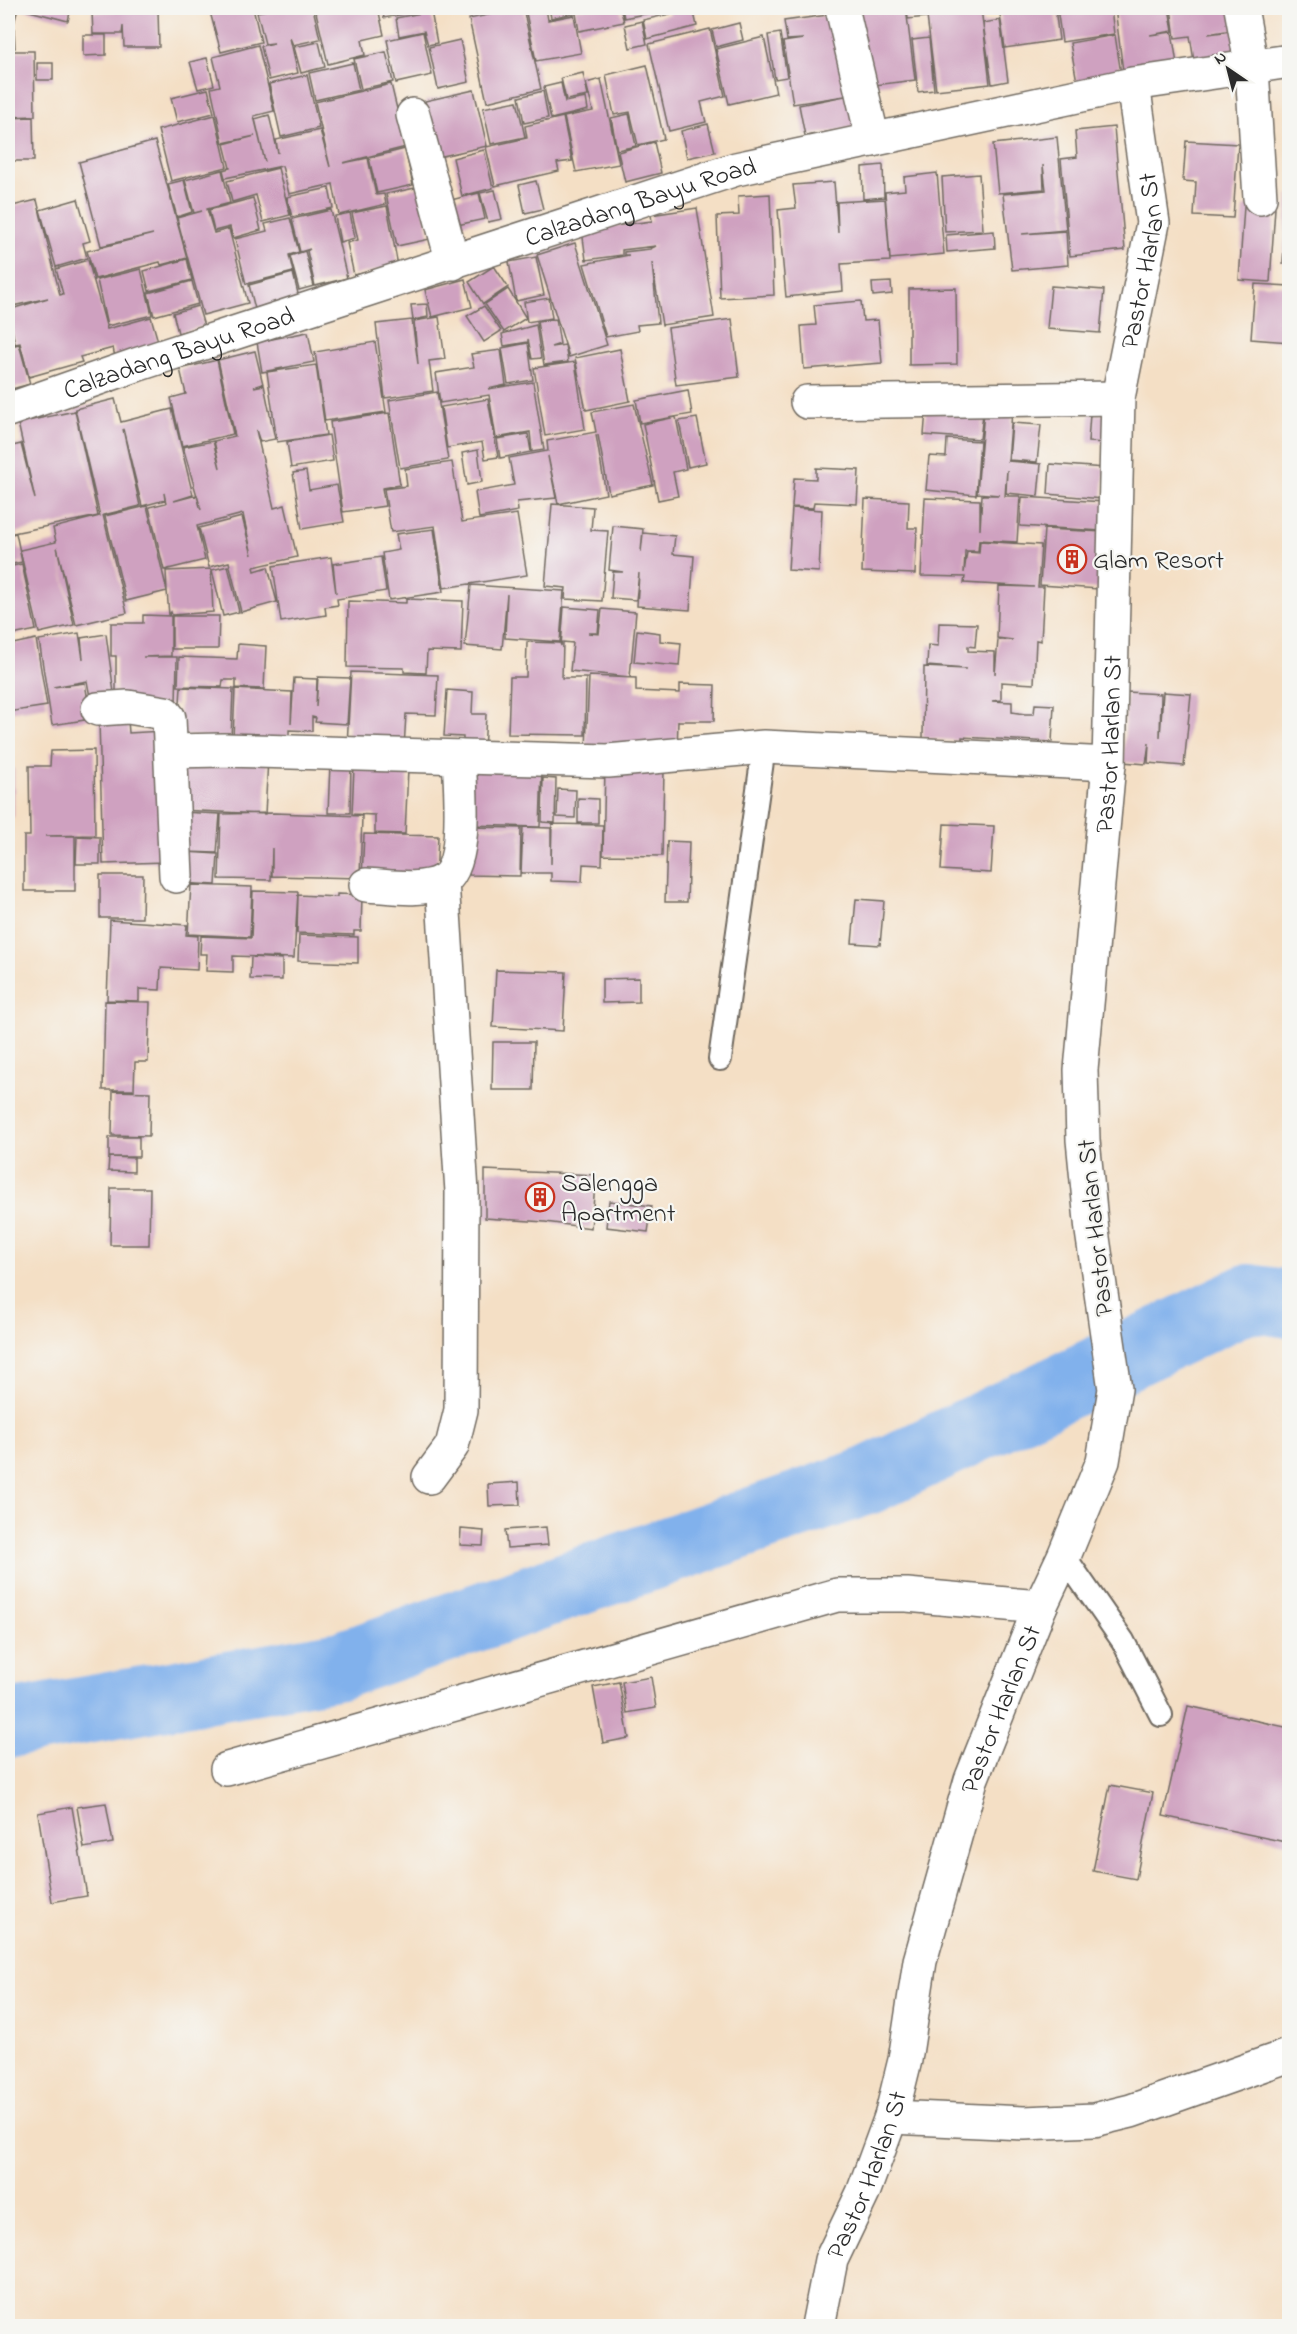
<svg xmlns="http://www.w3.org/2000/svg" width="1297" height="2334" font-family="'Indie Flower',sans-serif">
<style>
.lines{fill:none;stroke-linecap:round;stroke-linejoin:round}
.river{stroke:#81b1ec;stroke-width:68}
.building{fill:#cfa1c0}
.service-casing{stroke:#716a61;stroke-width:26}
.minor-casing{stroke:#716a61;stroke-width:36}
.tertiary-casing{stroke:#716a61;stroke-width:36}
.service{stroke:#fff;stroke-width:22}
.minor{stroke:#fff;stroke-width:33}
.tertiary{stroke:#fff;stroke-width:33}
.labels{text-anchor:middle;stroke-width:4.5;stroke-linejoin:round;paint-order:stroke}
.street-label{font-size:26px;fill:#2b2b2b;stroke:#f6f6f2}
.poi-label{font-size:26px;fill:#2b2b2b;stroke:#f6f6f2;text-anchor:start}
</style>
<rect width="100%" height="100%" fill="#f6f6f2"/>
<filter id="ink" filterUnits="userSpaceOnUse"><feTurbulence type="fractalNoise" baseFrequency=".0167" numOctaves="2"/><feDisplacementMap in="SourceGraphic" scale="12" xChannelSelector="R" yChannelSelector="G"/><feConvolveMatrix kernelMatrix="1 2 1 2 8 2 1 2 1" color-interpolation-filters="sRGB"/></filter>
<filter id="wash" filterUnits="userSpaceOnUse"><feTurbulence type="fractalNoise" baseFrequency=".008" numOctaves="4" result="noise"/><feDisplacementMap in="SourceGraphic" scale="24" xChannelSelector="R" yChannelSelector="G"/><feGaussianBlur stdDeviation="1.35" result="paint"/><feColorMatrix in="noise" values="0 0 0 0 0 0 0 0 0 0 0 0 0 0 0 0 0 1.4 0 .05"/><feComposite in="paint" operator="in"/></filter>
<g filter="url(#wash)">
<rect width="100%" height="100%" fill="#f4dfc5"/>
<g class="lines">
<path class="river" d="M8,1724L341,1665L867,1481L1248,1298L1290,1304"/>
</g>
<g id="blocks">
<path class="building" d="M18,8H71L68,21Z
M230,8H253L261,42L221,52L210,12Z
M276,8H313L320,39L293,45L290,38L298,73L269,80L261,46L274,43L265,44L257,12Z
M315,8H378L384,35L362,40L365,55L328,64Z
M382,8H432V9L384,18Z
M459,8H501V9L461,16Z
M520,8H523L541,89L487,102L469,19Z
M525,8H546L548,20L574,15L581,53L536,61Z
M549,8H573L574,13L551,18Z
M575,8H620L624,22L579,31Z
M622,8H693L697,26L647,39L643,20L670,14L669,9L624,18Z
M857,8H906L915,80L867,86Z
M907,8H925L926,17L908,19Z
M926,8H981L990,84L936,90Z
M999,8H1055L1059,40L1005,48Z
M1057,8H1111L1114,34L1062,42Z
M1115,8H1169L1173,31L1150,35L1172,32L1177,64L1123,71Z
M1171,8H1236L1238,29L1208,34L1239,30L1243,54L1194,61L1190,36L1175,38Z
M8,9L17,12L13,28L8,26Z
M158,10L159,47H124L123,26L122,34H93L92,12Z
M431,11L437,43L428,45L424,31L399,36L396,18Z
M835,14L857,127L805,136L799,105L845,96L793,104L783,42L803,39L787,40L784,21Z
M1000,20L1008,81L992,84L983,23Z
M642,21L647,44L630,48L625,25Z
M739,23L743,40L716,47L712,30Z
M14,28L15,48H8V29Z
M710,29L725,96L701,102L706,122L669,131L649,44Z
M423,32L432,75L396,83L387,40Z
M780,33L787,77L775,79L768,35Z
M83,35H106V55L83,56Z
M1115,35L1121,74L1077,82L1070,43Z
M764,37L776,93L729,104L716,49Z
M929,38L934,90L918,92L912,40Z
M460,40L469,82L438,89L429,47Z
M319,42L325,67L301,73L294,47Z
M258,45L274,111L254,116L265,162L255,119L269,115L278,153L276,140L320,130L330,167L315,102L391,84L406,147L343,163L368,158L376,195L384,194L386,204L339,215L333,184L289,194L282,166L225,178L223,170L230,168L224,144L255,136L223,143L211,88L220,86L213,57Z
M8,51H34L35,116L8,117Z
M386,52L393,82L361,89L354,59Z
M207,58L214,85L198,89L190,62Z
M37,63H53V80H37Z
M353,63L359,90L315,100L309,73Z
M647,65L664,139L638,145L630,112L614,115L606,75Z
M583,73L588,96L566,100L561,78Z
M307,75L319,128L281,137L269,84Z
M601,79L619,164L576,172L564,117L593,111L586,83Z
M561,83L565,102L586,98L588,110L551,119L544,87Z
M208,89L214,113L177,122L171,98Z
M474,90L487,146L438,157L425,101Z
M543,91L548,118L524,123L519,97Z
M517,101L525,137L491,144L483,108Z
M629,114L636,146L617,150L611,118Z
M215,115L227,167L171,181L158,130Z
M33,117L34,161H8V118Z
M563,117L572,161L557,163L559,171L495,186L486,147L527,138L525,126Z
M708,124L715,152L687,158L681,131Z
M1114,127L1125,250L1070,256L1061,159L1077,157L1075,131Z
M1057,137L1066,230L1022,234L1066,231L1068,265L1012,270L1003,194L1046,190L1043,165L1044,189L998,193L993,144Z
M155,141L187,258L161,265L160,262L95,279L87,251L153,234L101,246L79,162Z
M1186,141L1238,144L1233,218L1194,216L1196,182L1183,181Z
M654,142L661,173L625,182L618,152Z
M405,149L413,185L377,193L369,158Z
M484,150L493,188L462,196L453,158Z
M883,165L884,197L863,199L862,167Z
M278,168L290,215L263,222L256,195L232,202L227,181Z
M222,170L230,203L207,209L214,233L229,229L248,303L203,315L177,218L202,211L194,213L185,180Z
M937,173L944,254L890,259L885,192L905,190L904,177Z
M979,174L983,230L945,232L942,177Z
M184,180L192,212L177,217L168,184Z
M536,181L543,209L525,213L519,185Z
M834,182L838,233L837,202L885,199L890,261L841,264L843,291L786,297L778,210L796,208L793,185Z
M420,187L430,239L397,246L386,194Z
M329,188L333,208L292,217L287,197Z
M495,190L502,219L488,222L480,193Z
M479,193L485,219L457,225L451,200Z
M770,194L774,295L720,298L717,216L739,215L738,196Z
M1288,195H1290V264L1283,263Z
M253,198L261,230L233,238L230,227L214,231L209,210Z
M78,199L90,241L83,243L87,258L56,267L40,210Z
M37,200L60,295L63,294L56,269L88,260L107,329L151,317L159,345L115,357L113,348L80,357L82,362L29,377L20,343L15,344L8,310L48,298L8,307V207Z
M387,206L398,266L354,275L347,243L358,240L352,213Z
M1244,206L1275,208L1270,282L1239,280Z
M697,208L714,317L662,325L652,263L658,323L637,325L638,331L606,337L584,264L629,255H624V252L650,249L656,246L622,250V255L586,260L582,230L652,221L651,215Z
M331,210L347,278L315,286L307,251L310,249L300,252L292,219Z
M350,213L355,238L340,242L335,216Z
M290,218L299,252L289,255L293,272L246,284L235,239L267,231L265,224Z
M994,231L995,248L947,252L946,235Z
M575,243L607,345L569,357L537,255Z
M305,251L314,286L299,290L290,256Z
M536,257L544,295L516,301L509,262Z
M187,259L192,280L149,291L144,271Z
M494,266L508,287L483,304L469,282Z
M141,269L152,315L107,326L97,280Z
M293,273L300,302L256,313L249,285Z
M465,279L472,307L432,317L425,290Z
M192,281L198,304L154,316L148,293Z
M891,282L892,294L873,296L872,283Z
M1255,284L1290,286V342L1251,339Z
M1051,286L1104,290L1100,333L1047,329Z
M956,288L957,364L909,365V289Z
M508,289L526,318L504,332L485,304Z
M549,298L552,318L527,322L524,302Z
M861,301L863,321L878,320L882,363L804,369L801,326L816,325L814,305Z
M427,304L428,317L413,320L411,305Z
M198,306L204,326L178,333L173,313Z
M484,306L501,331L484,342L467,316Z
M439,317L445,359L429,361L433,391L385,398L376,324L412,320L418,364L414,321Z
M556,319L560,344L551,347L565,345L568,362L544,365L537,321Z
M732,319L739,377L676,385L668,328Z
M536,325L541,358L532,359L528,339V342L504,346L502,334Z
M308,332L314,362L262,372L257,342Z
M375,342L386,412L325,421L315,352Z
M528,343L533,380L508,384L502,348Z
M19,344L30,384L8,390V347Z
M620,349L630,401L586,410L575,358Z
M501,350L506,385L488,389L533,382L544,450L532,452L530,432L496,438L489,395L440,403L436,373L474,367L471,354Z
M255,351L263,384L254,387L264,385L275,439L260,442L256,430L274,508L285,505L297,557L254,567L255,571L268,567L277,602L241,612L229,562L209,567L199,528L242,517L252,555L243,514L197,526L205,560L164,570L149,507L166,503L164,493L165,500L142,506L123,429L140,506L103,515L127,613L76,625L57,547L74,625L39,633L20,550L56,542L53,528L100,516L75,409L115,399L121,422L172,409L193,495L174,501L197,495L201,510L183,447L213,441L220,468L214,441L235,436L218,360Z
M217,360L233,434L182,446L171,398L186,394L180,369Z
M575,362L585,429L545,436L534,368Z
M316,365L326,435L277,442L267,372Z
M688,390L692,414L640,423L636,400Z
M437,392L448,460L400,468L389,400Z
M488,399L498,457L485,459L482,442L447,448L441,407Z
M634,404L653,485L609,494L598,435H596L606,494L558,504L548,456L556,498L517,502L518,511L479,518L475,492L514,485L509,458L548,451L547,441L596,432L592,412Z
M926,410L983,414L980,439L924,435Z
M75,411L98,516L8,534V447L21,444L35,499L18,423Z
M984,411L1012,412L1008,461L1041,464L1038,496L1006,493L1007,470L1005,496H1020L1017,542L979,540L978,551H965L964,573L967,552L979,553L980,541L1041,545L1038,587H1044L1041,641L1036,640L1034,684L1001,682V700L992,701L1012,702V712L1025,714H1034L1035,704L1054,705L1052,742L962,737V741L923,738L924,667L966,669L927,666L928,645L938,646L939,623L977,624L975,647L968,646V651L995,652V674L998,640H1013L997,638L999,586L1034,587L964,583L965,577L921,576L925,498L980,500V530L982,495H999L977,493Z
M389,413L400,485L382,488L385,506L343,512L330,422Z
M1090,414L1111,415L1109,443L1088,442Z
M676,417L686,469L673,472L678,496L658,500L643,424Z
M697,418L706,463L688,467L679,421Z
M1012,423L1041,425L1037,462L1009,460Z
M528,434L531,452L500,458L497,439Z
M329,435L333,461L291,468L287,442Z
M947,439L980,441L976,495L926,490L929,456L946,457Z
M478,450L482,482L467,485L462,453Z
M452,462L462,522L517,514L527,575L444,588L435,526L391,532L384,489L407,486L405,469Z
M1050,464L1105,468L1102,499L1048,494Z
M816,468L859,470L857,504L814,502L813,508L792,507L794,478L816,479Z
M306,471L309,490L337,485L344,522L302,529L293,473Z
M1022,497L1105,502L1103,531L1020,526Z
M865,499L909,501L908,528H917L915,574L862,572Z
M552,504L593,507L591,530L608,531L602,601L565,599L566,588L545,586Z
M147,506L167,591L166,571L211,569L213,612L172,615L171,612L169,615L167,591L126,601L105,516Z
M792,508L822,510L819,572L788,570Z
M613,526L643,529L641,552L643,533L675,536L673,554L694,556L690,610L637,606L639,573L636,600L611,598L613,572H623L609,570Z
M434,529L443,592L389,600L382,553L399,550L396,534Z
M1044,529L1103,532L1099,589L1040,585Z
M16,533L22,562L8,565V535Z
M331,557L336,593L333,564L381,557L386,591L337,599L338,605L325,607L326,615L281,622L273,566Z
M22,564L36,630L8,636V567Z
M228,566L239,612L223,616L212,570Z
M471,585L564,591L560,642L505,638L507,594L502,649L465,646Z
M406,599L463,601L461,652L427,651L426,673L404,672V668L347,667L348,601L406,603Z
M564,607L600,610L598,633H588L599,634L602,609L636,612L630,677L570,671L573,643L563,642L562,678H586L585,735L508,734L510,677H526L527,642L560,643L561,646Z
M143,615L171,616V656L143,657H177L176,705L116,704V656H111V623H143Z
M172,616H219L218,649H172Z
M637,630L660,633V641L681,643L679,666L634,662Z
M79,633L83,659L81,638L106,634L114,693L90,697L87,681L53,687L85,683L91,719L52,725L39,640Z
M36,639L47,706L8,712V645Z
M238,644L266,646L264,689L236,688V680H223L222,687L178,686L179,657L237,659Z
M351,672L438,675L436,715L406,714L404,748L347,745Z
M589,676L636,678V691L680,693V684L715,685L714,721H678L677,751L586,748Z
M318,677L350,678L347,724L315,722L316,718L312,717V731L289,730V742L233,739L235,689L292,692L291,724L294,678L317,679L316,707Z
M181,687L233,689L231,738L178,735Z
M447,690L473,692L472,714H486L484,752L463,751V737L444,736Z
M1127,692L1161,694L1160,737L1163,692L1191,694L1184,766L1148,763L1149,743L1146,764L1123,762Z
M128,720L129,733L162,731L166,862L103,864L99,721Z
M94,750L95,835L45,836H75V891H24V836H30L29,766H50L51,751Z
M182,755L268,759L265,814L179,810Z
M330,764H351L350,813H328Z
M470,765L542,766L540,827L468,825Z
M354,767L408,769L405,834L375,833V815L352,814Z
M8,768H14V817H8Z
M605,769L664,770L662,856L603,855Z
M543,778L556,779L555,823L542,822Z
M558,789L576,790L575,818L557,817Z
M578,798L598,799V823H578Z
M180,812L220,814L217,853L185,852L218,854L216,885L180,883Z
M274,813L362,816L360,878L272,876V848L271,880L219,879L221,814Z
M552,824L603,825L602,865L583,864L582,882L551,881V873H521L523,827L551,828V864Z
M944,824L994,826L991,873L941,870Z
M470,827L521,828L520,876L469,875Z
M364,834L438,836L436,881L362,878Z
M77,836L100,837V864H76Z
M667,841L689,842L687,902H665Z
M100,875H143L142,918H100Z
M191,885L252,887L250,937L188,934Z
M253,891L298,892L294,958L233,956V972L206,971L207,954H200L201,936L251,938Z
M337,894L362,895L361,931H354V935L297,933L298,895L337,897Z
M856,899L884,901L880,945L852,943Z
M110,920L187,925L186,935L198,936L197,970L161,968L160,990L139,989V1001L107,1000Z
M299,935L358,937V963L298,961Z
M251,957L282,959V980L250,979Z
M496,970L566,972L563,1031L493,1027Z
M639,978V1002L602,1003V979Z
M105,1001L150,1002L148,1062H135L134,1090H103Z
M493,1042H534L533,1090H492Z
M113,1091L150,1092L149,1136L112,1135Z
M109,1137H139V1157H109Z
M109,1157L134,1158V1172L108,1171Z
M485,1170L596,1175L591,1228L545,1222L485,1218Z
M111,1188H150L149,1245H110Z
M609,1201L652,1206L648,1232L606,1227Z
M519,1482L520,1505L489,1506L488,1484Z
M546,1527L548,1545L507,1548L505,1530Z
M461,1529L484,1531L483,1546L460,1545Z
M651,1677L656,1708L627,1713L622,1682Z
M619,1682L629,1738L603,1743L593,1687Z
M1188,1706L1290,1728V1843L1163,1816Z
M1110,1785L1153,1793L1136,1879L1093,1871Z
M106,1803L113,1843L84,1848L77,1807Z
M72,1807L87,1896L52,1902L38,1813Z"/>
</g>
</g>
<g filter="url(#ink)">
<use href="#blocks" fill-opacity="0" stroke="#716a61" stroke-width="1.5"/>
<g class="lines">
<g class="service-casing">
<path id="service" d="M720,1059L764,747
M1064,1556L1123,1641L1161,1715"/>
</g>
<g class="minor-casing">
<g id="minor">
<path d="M842,8L873,140"/>
<path d="M1241,8L1252,68L1260,198"/>
<path d="M413,115L453,263"/>
<path d="M807,402L1118,398"/>
<path d="M98,709L128,707L165,713L169,718L176,876"/>
<path d="M171,751L224,750L608,761L764,747L1109,764"/>
<path d="M366,885C389,886 420,892 441,882C469,868 460,785 459,757"/>
<path d="M429,1477L452,1446L461,1410L462,1192L442,881"/>
<path d="M227,1769L837,1595H907L1040,1607"/>
<path d="M891,2117L1024,2123L1094,2120L1131,2111L1290,2055"/>
<path id="s1" d="M818,2326L831,2260L863,2193L891,2117L905,2060L920,1961L971,1780L1040,1607L1064,1556L1103,1461L1115,1389L1092,1231L1083,1140L1081,1070L1109,764L1118,398L1153,223L1133,84"/>
</g>
</g>
<g class="tertiary-casing">
<g id="tertiary">
<path id="s2" d="M8,410L136,365L736,169L1133,84L1290,61"/>
</g>
</g>
<use href="#service" class="service"/>
<use href="#minor" class="minor"/>
<use href="#tertiary" class="tertiary"/>
</g>
</g>
<defs>
<g id="building-ring" transform="scale(1.5)"><circle r="9.5" fill="#f6f6f2" stroke="#c8321e" stroke-width="1.5"/><path d="M-4-6H4V6H1V3H-1V6H-4ZM-2.5-4.3h1.7v1.8h-1.7ZM.8-4.3h1.7v1.8H.8ZM-2.5-1h1.7V.8h-1.7ZM.8-1h1.7V.8H.8Z" fill="#c8321e"/></g>
</defs>
<g fill-rule="evenodd">
<use href="#building-ring" x="1072" y="559"/>
<use href="#building-ring" x="540" y="1197"/>
</g>
<g class="labels">
<g class="street-label">
<text dy="9" stroke="none"><textPath href="#s2" startOffset="666">Calzadang Bayu Road</textPath></text>
<text dy="9" stroke="none"><textPath href="#s1" startOffset="2122">Pastor Harlan St</textPath></text>
<text dy="9" stroke="none"><textPath href="#s2" startOffset="180">Calzadang Bayu Road</textPath></text>
<text dy="9" stroke="none"><textPath href="#s1" startOffset="1636">Pastor Harlan St</textPath></text>
<text transform="translate(1094 1228) rotate(-96)" y="9">Pastor Harlan St</text>
<text dy="9" stroke="none"><textPath href="#s1" startOffset="646">Pastor Harlan St</textPath></text>
<text dy="9" stroke="none"><textPath href="#s1" startOffset="160">Pastor Harlan St</textPath></text>
</g>
<g class="poi-label">
<text x="1093" y="568">Glam Resort</text>
<text x="561" y="1191">Salengga<tspan x="561" dy="30">Apartment</tspan></text>
</g>
</g>
<rect width="1297" height="2334" fill="none" stroke="#f6f6f2" stroke-width="30"/>
<g transform="translate(1228 69) rotate(325)" stroke="#f6f6f2" stroke-width="4.5" paint-order="stroke">
<path d="M0-4.5L10 22L0 15L-10 22Z" fill="#2b2b2b"/>
<text y="-9" font-size="16" font-weight="bold" text-anchor="middle" fill="#2b2b2b">N</text>
</g>
</svg>
